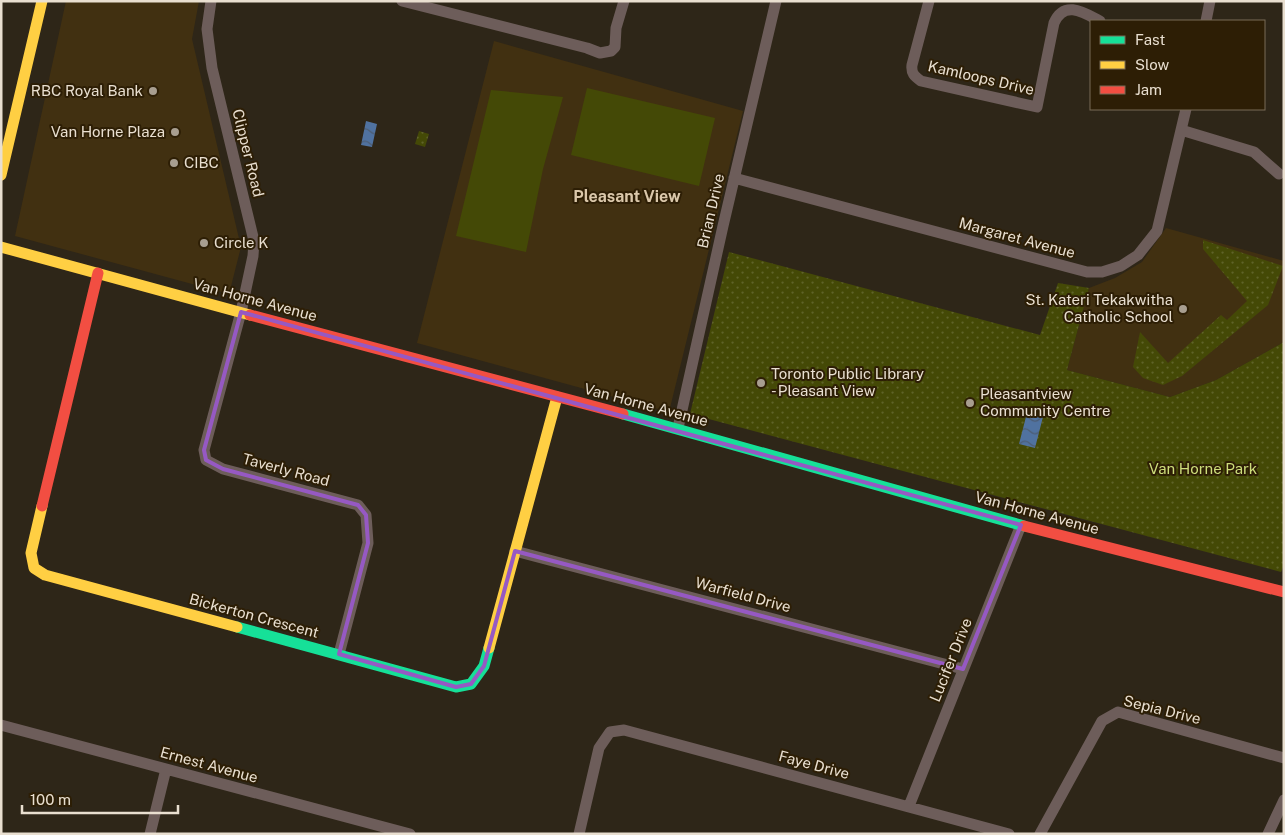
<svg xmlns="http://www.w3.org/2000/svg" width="1285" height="835" font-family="'Public Sans',sans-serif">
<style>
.built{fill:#413011}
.grass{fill:#444906}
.park{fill:url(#park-dots)}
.water{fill:url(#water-waves)}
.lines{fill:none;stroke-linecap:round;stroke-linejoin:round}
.street{stroke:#6d5d5a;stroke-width:11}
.fast{stroke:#16e098;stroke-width:11}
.slow{stroke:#ffcf43;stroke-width:11}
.jam{stroke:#f24e42;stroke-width:11}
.marked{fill:none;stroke:#9659c3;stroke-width:4;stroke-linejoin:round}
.poi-dot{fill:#a89e90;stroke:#2d1e05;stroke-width:2}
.labels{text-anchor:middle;stroke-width:4;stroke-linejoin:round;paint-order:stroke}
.street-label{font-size:15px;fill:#e9dfd0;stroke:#2d1e05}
.poi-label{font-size:15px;fill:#e9dfd0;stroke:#2d1e05;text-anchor:start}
.park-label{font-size:15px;fill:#cddd7b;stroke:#2d1e05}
.neighbourhood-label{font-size:16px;font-weight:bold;fill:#dac7aa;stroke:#2d1e05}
</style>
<defs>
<pattern id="park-dots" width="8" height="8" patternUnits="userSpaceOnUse" patternTransform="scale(1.25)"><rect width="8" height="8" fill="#444906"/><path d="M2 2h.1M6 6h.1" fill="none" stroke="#5f6329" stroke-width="1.8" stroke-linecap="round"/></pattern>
<pattern id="water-waves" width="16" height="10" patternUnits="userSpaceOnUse" patternTransform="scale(1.25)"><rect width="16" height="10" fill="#5072a0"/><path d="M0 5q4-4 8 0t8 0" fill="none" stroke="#4c5d74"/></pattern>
</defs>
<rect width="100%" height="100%" fill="#2e2618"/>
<path class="built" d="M66,1H199L192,39L241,247L229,294L15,236Z
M494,41L743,111L669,412L417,343Z
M1166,228L1284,261V342L1216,380L1170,397L1067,370L1089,288L1115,278L1142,262Z"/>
<path class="grass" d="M587,88L715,118L699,186L571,155Z
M491,90L563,97L543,169L526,252L456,236Z"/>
<path class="park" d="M419,131L429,134L425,147L415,144Z
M1203,240L1283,266L1268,305L1182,376L1163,385L1143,378L1133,367L1140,332L1168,363L1221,315L1227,320L1247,301L1203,249Z
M729,252L1040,335L1058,283L1089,288L1067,370L1170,397L1216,380L1284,342V565L1281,572L690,414Z"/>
<path class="water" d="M366,121L377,124L372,147L361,145Z
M1028,409L1044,413L1035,448L1019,444Z"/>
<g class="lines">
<path class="street" d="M211,1L207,29L212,68L254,241L253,256L241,312L204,450L206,460L223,469L358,505L366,515L368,543L339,654
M402,1L587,48L600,53L611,51L615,47L616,28L624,1
M929,1L912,65C911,73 914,76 921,81L1037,107L1054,23C1064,0 1083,12 1100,21
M1206,21L1210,1
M1181,130L1254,152L1279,174
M734,178L1087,272H1102L1121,266L1138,255L1157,231L1186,109
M678,428L723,226L776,1
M515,551L963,669
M1,725L410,834
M909,806L1021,525
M150,834L166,769
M579,834L599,748L610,732L624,730L1009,834
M1040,834L1102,721L1118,712L1284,758
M1268,834L1284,800"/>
<path class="fast" d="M623,414L1024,526
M237,627L456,687L471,684L484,666L489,648"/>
<path class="slow" d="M1,175L42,1
M1,247L250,315
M42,506L31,553L34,568L45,575L237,627
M489,648L557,397"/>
<path class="jam" d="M250,315L623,414
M42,506L98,273
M1024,526L1284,592"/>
</g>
<path class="marked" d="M241,312L1021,525L963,669L515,551L484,666L471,684L456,687L339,654L368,543L366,515L358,505L223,469L206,460L204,450Z"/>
<g class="poi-dot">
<circle cx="153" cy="91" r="5"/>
<circle cx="175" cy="132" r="5"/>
<circle cx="174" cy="163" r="5"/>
<circle cx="204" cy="243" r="5"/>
<circle cx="1183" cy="309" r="5"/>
<circle cx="761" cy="383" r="5"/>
<circle cx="970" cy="403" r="5"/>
</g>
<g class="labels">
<g class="street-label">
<text transform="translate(981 78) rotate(13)" y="5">Kamloops Drive</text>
<text transform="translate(248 153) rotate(76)" y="5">Clipper Road</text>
<text transform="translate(711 211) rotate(-77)" y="5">Brian Drive</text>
<text transform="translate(1017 238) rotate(15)" y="5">Margaret Avenue</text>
<text transform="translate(255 300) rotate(15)" y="5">Van Horne Avenue</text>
<text transform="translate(646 405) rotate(15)" y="5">Van Horne Avenue</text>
<text transform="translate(286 470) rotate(15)" y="5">Taverly Road</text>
<text transform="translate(1037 513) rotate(15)" y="5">Van Horne Avenue</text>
<text transform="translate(743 595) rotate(15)" y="5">Warfield Drive</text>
<text transform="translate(254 616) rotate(15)" y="5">Bickerton Crescent</text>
<text transform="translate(951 660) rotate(-68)" y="5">Lucifer Drive</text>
<text transform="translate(1162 710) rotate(14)" y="5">Sepia Drive</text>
<text transform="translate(209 765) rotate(15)" y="5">Ernest Avenue</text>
<text transform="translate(814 765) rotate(15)" y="5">Faye Drive</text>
</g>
<g class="poi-label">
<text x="143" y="96" text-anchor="end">RBC Royal Bank</text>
<text x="165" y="137" text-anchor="end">Van Horne Plaza</text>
<text x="184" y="168">CIBC</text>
<text x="214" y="248">Circle K</text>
<text x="1173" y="305" text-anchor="end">St. Kateri Tekakwitha<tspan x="1173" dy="17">Catholic School</tspan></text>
<text x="771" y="379">Toronto Public Library<tspan x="771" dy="17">- Pleasant View</tspan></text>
<text x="980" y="399">Pleasantview<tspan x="980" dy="17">Community Centre</tspan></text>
</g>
<g class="park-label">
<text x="1203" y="474">Van Horne Park</text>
</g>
<g class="neighbourhood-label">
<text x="627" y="202">Pleasant View</text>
</g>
</g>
<rect width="1285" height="835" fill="none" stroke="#e9dfd0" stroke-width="5"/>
<rect x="1090" y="20" width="175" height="90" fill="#2d1e05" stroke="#786b56"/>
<rect x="1100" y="36" width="25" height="8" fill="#16e098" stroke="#786b56"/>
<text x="1135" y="45" font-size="15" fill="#e9dfd0">Fast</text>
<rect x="1100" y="61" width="25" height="8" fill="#ffcf43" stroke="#786b56"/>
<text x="1135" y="70" font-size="15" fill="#e9dfd0">Slow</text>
<rect x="1100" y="86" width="25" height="8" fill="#f24e42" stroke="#786b56"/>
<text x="1135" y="95" font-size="15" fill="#e9dfd0">Jam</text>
<path d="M22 805v8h156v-8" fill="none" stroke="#e9dfd0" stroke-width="2.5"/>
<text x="30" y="805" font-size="15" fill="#e9dfd0" stroke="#2d1e05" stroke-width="4" paint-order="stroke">100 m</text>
</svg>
